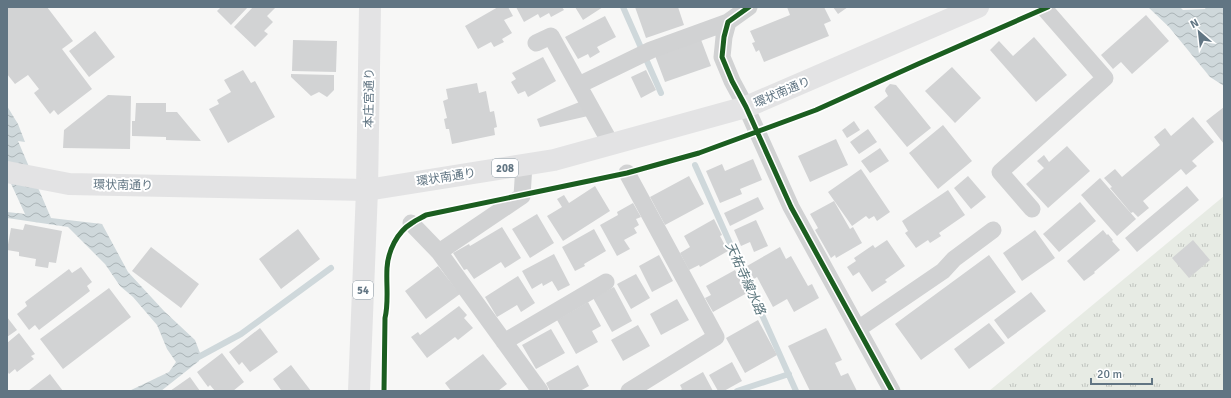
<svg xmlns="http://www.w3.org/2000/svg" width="1231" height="398" font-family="Signika,'Noto Sans JP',sans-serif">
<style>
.grass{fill:url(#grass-tufts)}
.water{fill:url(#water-waves)}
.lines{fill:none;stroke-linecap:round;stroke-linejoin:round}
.stream{stroke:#cfd8db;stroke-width:6}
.building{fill:#d2d3d4}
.street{stroke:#d1d2d3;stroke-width:17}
.primary{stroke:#e3e3e4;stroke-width:22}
.highway{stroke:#e3e3e4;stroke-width:22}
.cycleway-casing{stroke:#fff;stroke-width:8}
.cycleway{stroke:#1b5e20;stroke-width:5}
.labels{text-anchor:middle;stroke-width:4;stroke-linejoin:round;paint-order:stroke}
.shield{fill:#fff;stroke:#909ea8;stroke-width:1}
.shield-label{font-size:11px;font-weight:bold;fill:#617583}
.street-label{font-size:12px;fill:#617583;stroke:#fff}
.water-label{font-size:13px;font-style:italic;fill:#5c767d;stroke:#fff}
</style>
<defs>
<pattern id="grass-tufts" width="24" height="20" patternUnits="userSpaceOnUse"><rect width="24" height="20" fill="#e7ebe4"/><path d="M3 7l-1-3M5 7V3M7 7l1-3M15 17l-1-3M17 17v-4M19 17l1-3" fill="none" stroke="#bfc3be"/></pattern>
<pattern id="water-waves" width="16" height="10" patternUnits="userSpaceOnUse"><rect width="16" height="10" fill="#cfd8db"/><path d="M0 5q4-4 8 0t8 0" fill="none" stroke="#abb4b7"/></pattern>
</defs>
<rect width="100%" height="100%" fill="#f7f7f6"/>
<path class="grass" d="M1224,196V391H989Z"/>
<path class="water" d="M1148,7H1180L1183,10L1205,9L1206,7H1224V86L1210,77L1169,27Z
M7,106L18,124L25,142L18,141L51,218L102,224L128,272L164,311L195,340L200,353L199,361L161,391H129L169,372L176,362L167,349L157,325L133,297L120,286L105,264L68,227L7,218V212L25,214L7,175Z"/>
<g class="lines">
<path class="stream" d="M623,7L661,93
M695,165L796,391
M193,360L241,334L331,268
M737,391L789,374"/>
</g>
<path class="building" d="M7,7H47L73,41L62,49L92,89L58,115L54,110L50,114L34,93L39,89L28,75L15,84L7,74Z
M221,7H248L231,25L217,11Z
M253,7H276L267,16L273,22L264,31L268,34L255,47L234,27Z
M498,7H508L513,16L504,20L512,33L502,39L504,42L494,47L491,42L478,49L465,26Z
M516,7H562L564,10L551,17L549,13L540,18L538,14L524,22Z
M575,7H603L583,20Z
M635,7H678L684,25L646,38Z
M787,7H824L831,21L824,24L829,36L764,62L759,50L756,52L752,43L755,42L750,31L790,15Z
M833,7H848L838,14Z
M1146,15L1169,41L1132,74L1121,62L1113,69L1101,55Z
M605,16L616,37L597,47L600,52L590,58L588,54L578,59L565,37Z
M95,31L115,57L89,77L69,51Z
M700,37L711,66L665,82L654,53Z
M1034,37L1067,75L1036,102L990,50L999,41L1013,56Z
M293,40L337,41L336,72L292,71Z
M543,57L556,81L528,97L525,91L518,94L511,82L516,79L512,73Z
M952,67L981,98L955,123L925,91Z
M243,70L251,83L255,81L275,117L228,143L209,109L219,104L217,100L231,92L224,80Z
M646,70L656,90L641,98L631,77Z
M291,74L334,75V90L327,97L319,92L311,96L291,77Z
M477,83L479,93L486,91L490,112L494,111L497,127L494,128L495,135L452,144L449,129H446L444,119L447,118L443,101L448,99L446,89Z
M890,84L896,85L931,128L907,147L874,107L888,96L885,91L886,88Z
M108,95L131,96L130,149L63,148L64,130Z
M582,101L588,116L540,127L537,119Z
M136,103H166V112H177L201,141L166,140V137L132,136V121H135Z
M1224,107V144L1206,121Z
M1193,117L1214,142L1192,161L1197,166L1186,175L1181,169L1143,201L1149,208L1138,217L1133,212L1131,213L1110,188L1112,187L1104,178L1115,169L1122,177L1160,145L1154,137L1165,128L1171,136Z
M854,121L860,130L847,138L842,130Z
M943,125L972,161L938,189L909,153Z
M868,129L877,142L859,154L850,142Z
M836,139L848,165L810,182L798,156Z
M1067,146L1090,171L1048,208L1026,184L1044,168L1037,161L1044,155L1049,162Z
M880,148L889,161L870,173L861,161Z
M753,159L762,180L740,189L742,194L720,203L706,171L722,164L725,171Z
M861,169L890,212L877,221L874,216L869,219L866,216L852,226L828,192Z
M689,176L704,204L665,225L650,197Z
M968,176L986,197L971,209L954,188Z
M1100,178L1136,219L1117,236L1081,195Z
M595,186L610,211L563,241L547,216L562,207L557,199L564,195L569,203Z
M1187,186L1199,200L1137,252L1125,238Z
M948,190L965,215L939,233L941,236L930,243L928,240L916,248L905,233L908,231L902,221Z
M758,197L764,209L730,226L724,213Z
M834,201L850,229L853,227L862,243L836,258L835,255L831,258L815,230L818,228L810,214Z
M1080,202L1096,221L1059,252L1043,234Z
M633,203L641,217L636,219L639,225L634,228L637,233L624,240L630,249L617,256L600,225L618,215L617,212Z
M537,214L554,243L530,258L512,229Z
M714,219L722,235L720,236L728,251L700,267L699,265L689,270L680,253L690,247L684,236Z
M756,220L768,246L754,252L750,242L741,246L734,230Z
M25,224L62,231L56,263L49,262L48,268L35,266L36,259L19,256V252L7,250L11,228L23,230Z
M502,227L521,258L505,268L501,262L474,279L467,269L464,270L453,253L469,244L470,246Z
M298,229L320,259L281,289L259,259Z
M594,229L606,251L584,264L585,266L575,271L562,247Z
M1035,230L1055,258L1022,281L1003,253Z
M1103,230L1107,235L1108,234L1113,240L1112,241L1120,250L1094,272L1095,273L1084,281L1067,261Z
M887,240L905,266L885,280L887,282L872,292L859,272L853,276L847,267L856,261L854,258L873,245L875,248Z
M1193,240L1210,260L1189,278L1172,258Z
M151,247L199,284L181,308L132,271Z
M780,247L786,259L791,256L808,286L812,284L819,298L794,312L787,299L773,307L757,277L754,279L747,266Z
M554,254L570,285L558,291L552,281L543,286L542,283L532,289L522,271Z
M659,255L673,281L652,292L639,266Z
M989,255L1016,292L921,360L895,324Z
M438,266L460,294L426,319L405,291Z
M81,267L92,282L87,286L90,291L39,330L35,325L29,330L17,314L27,306L25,302L69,269L72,273Z
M735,270L747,293L713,312L705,298L711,295L706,286Z
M636,274L650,298L631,309L617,284Z
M518,276L535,303L521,312L517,305L497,317L485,297Z
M614,287L632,321L612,332L593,298Z
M109,288L131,317L63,369L40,339Z
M1031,292L1046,311L1008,339L994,320Z
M677,299L689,320L661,335L650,314Z
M588,302L601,326L592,331L598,342L576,354L557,320Z
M459,306L467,315L464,318L473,328L458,340L455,337L427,358L411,337L418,332L420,335Z
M7,317L17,330L7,337Z
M758,320L777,355L745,373L726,338Z
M989,323L1005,343L969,369L954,349Z
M638,325L650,346L623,361L611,340Z
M260,328L278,352L250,372L242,362L239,365L229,352Z
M826,328L842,360L835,363L841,376L848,373L857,391H810L788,346Z
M551,329L565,353L536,369L522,345Z
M19,333L35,354L31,356L34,359L17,372L15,369L9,374L7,371V343Z
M222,353L244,382L233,391H215L210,385L208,387L197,372Z
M483,354L507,384L498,391H451L445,383Z
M732,362L742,381L724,391H718L709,375Z
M291,365L311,391H280L281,390L273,379Z
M578,365L589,386L580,391H550L546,383Z
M703,372L713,391H679L682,389L680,385Z
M50,374L63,391H28Z
M190,377L200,391H170Z"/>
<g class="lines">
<path class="street" d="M749,7L728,22L724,37L722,57L732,81L746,107L791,207L892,391
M536,43L551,36L611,144
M579,85L651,50L728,22
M524,165L522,196L439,252L540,391
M627,173L716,337L629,391
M1032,209L1000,172L1105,78L1043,7
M411,223L439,252
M858,329L943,271L954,259L993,230
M504,342L606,282"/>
<path class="primary" d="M359,391L367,190L370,7"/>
<path class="highway" d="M7,172L69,184L367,190L554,160L746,107L978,7"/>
<g class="cycleway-casing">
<path id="cycleway" d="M749,7L728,22L724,37L722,57L732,81L746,107L791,207L892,391
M384,391L385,318C389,302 386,285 387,268C388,251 397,232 412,223C416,220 421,218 426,215L627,173L699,153L816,110L918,64L1048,7"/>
</g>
<use href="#cycleway" class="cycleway"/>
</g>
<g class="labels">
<g class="shield">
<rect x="492" y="159" width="26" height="18" rx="3"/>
<rect x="353" y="281" width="20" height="18" rx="3"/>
</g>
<g class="shield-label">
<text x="505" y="172">208</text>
<text x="363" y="294">54</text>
</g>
<g class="street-label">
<text transform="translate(782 92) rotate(-23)" y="4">環状南通り</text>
<text transform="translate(369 98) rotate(-89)" y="4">本庄宮通り</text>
<text transform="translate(446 177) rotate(-9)" y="4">環状南通り</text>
<text transform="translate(123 185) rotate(1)" y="4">環状南通り</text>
</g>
<g class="water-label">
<text transform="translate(746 278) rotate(66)" y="5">天祐寺線水路</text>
</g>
</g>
<rect width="1231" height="398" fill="none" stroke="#617583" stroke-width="16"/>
<g transform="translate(1199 32) rotate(332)" stroke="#ffffff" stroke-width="3" paint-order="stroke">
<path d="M0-3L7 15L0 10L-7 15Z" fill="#617583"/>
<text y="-6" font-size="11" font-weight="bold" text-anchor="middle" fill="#617583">N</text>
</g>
<path d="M1091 378v6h61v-6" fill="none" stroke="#617583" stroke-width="2"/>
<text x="1097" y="378" font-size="12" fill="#617583" stroke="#ffffff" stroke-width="3" paint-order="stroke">20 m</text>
</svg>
